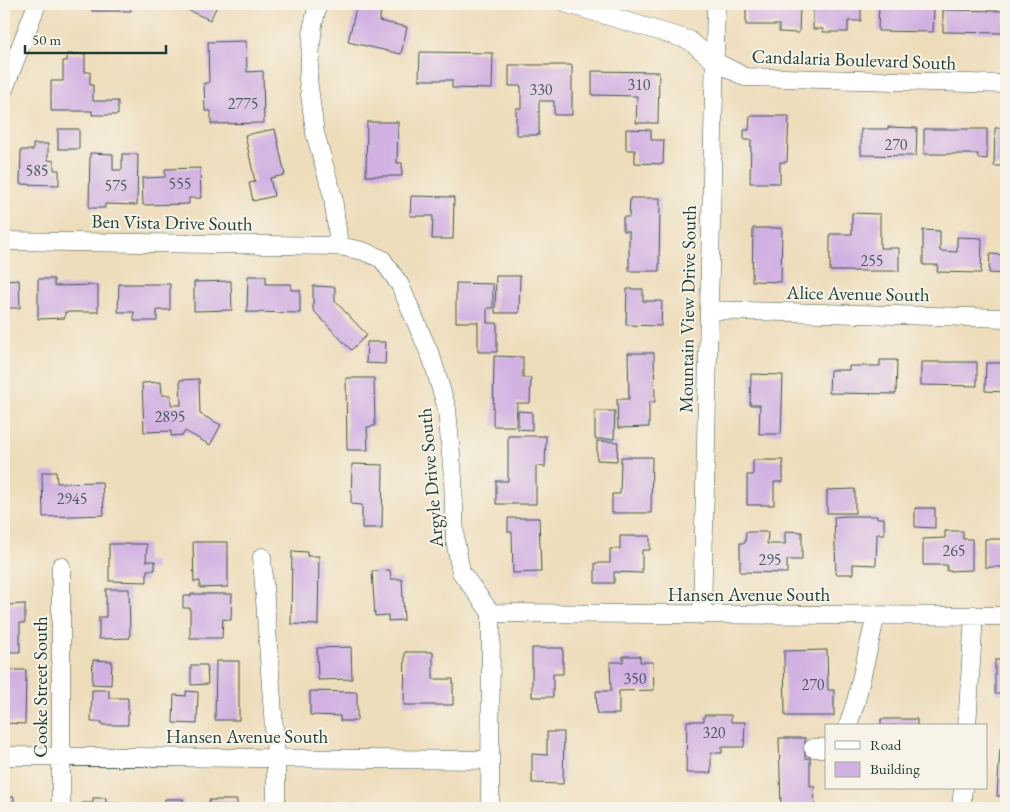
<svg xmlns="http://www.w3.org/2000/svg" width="1010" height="812" font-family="'EB Garamond',serif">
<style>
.building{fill:#d1b0e2}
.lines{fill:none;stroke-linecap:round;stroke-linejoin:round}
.minor-casing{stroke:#3e5548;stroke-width:19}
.minor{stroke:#fff;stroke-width:18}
.labels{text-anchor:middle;stroke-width:4;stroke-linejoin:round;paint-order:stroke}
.number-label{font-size:16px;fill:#4c5a60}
.street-label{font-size:19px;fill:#1f3d34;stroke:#f7f3e8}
</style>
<rect width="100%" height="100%" fill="#f7f3e8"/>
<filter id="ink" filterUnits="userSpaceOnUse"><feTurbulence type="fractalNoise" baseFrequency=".02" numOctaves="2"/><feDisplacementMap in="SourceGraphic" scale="10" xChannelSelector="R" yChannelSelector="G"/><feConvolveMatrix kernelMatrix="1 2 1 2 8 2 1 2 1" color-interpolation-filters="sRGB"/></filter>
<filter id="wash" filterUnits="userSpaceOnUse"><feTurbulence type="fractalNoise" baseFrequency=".0096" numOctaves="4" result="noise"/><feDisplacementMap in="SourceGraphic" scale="20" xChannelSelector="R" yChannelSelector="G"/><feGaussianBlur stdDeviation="1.12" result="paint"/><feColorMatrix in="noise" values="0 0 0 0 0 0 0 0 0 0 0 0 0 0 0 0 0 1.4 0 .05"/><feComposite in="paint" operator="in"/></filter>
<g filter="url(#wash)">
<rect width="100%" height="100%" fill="#edb"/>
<g id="blocks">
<path class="building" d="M92,4H131V11H92Z
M185,4H218L210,20L183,8Z
M357,4H383L379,21L407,27L401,54L348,42Z
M746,4L800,5L799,33L779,32V25H746Z
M813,4H861V21H848V32H823V29H813Z
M879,4H916V8L934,9L933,32L878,31Z
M943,10L1004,11V33L943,32Z
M246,41L247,72L263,71L264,123L211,124V111H205L204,83H209L208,42Z
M420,52L493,53L492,89L452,88V80H419Z
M67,54H85V72H90V85H93V101H118V115H92V111H51V81H63V61H67Z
M509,65H572V115H554V101H539V135H516V108H521V86H509Z
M592,71L659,72L658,123H636L637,96L592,95Z
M750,116H789L787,162H780V183H750L751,140H744V130H749Z
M367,122H398L397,163H402V176H366Z
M888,127L917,128L916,156L861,155V129H888Z
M995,128H1006V166H994Z
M58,129H79V149H58Z
M275,129L285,175L270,178L274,196L253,201L249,183L255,182L245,135Z
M626,129L651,130V140H664L663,164L635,163V150H626Z
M924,129H987V159L978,158V154H924Z
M33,144H48V160L54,161V170H59V185L20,184L21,150H33Z
M90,153L113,154V170H122V154H138L137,205L105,204V208H89Z
M200,168L201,198H189V204L143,205L142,178L165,177V169Z
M411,196L454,197L453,239H432L433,216H410Z
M630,198H660L659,271H629V231H623V217H629Z
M852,213L880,214V248H899V271H830V234H852Z
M753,228H782L781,282L752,281Z
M923,230L940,231V251L957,252V237L982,238L981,273L937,272L938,265H923Z
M990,254L1006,255V274L989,273Z
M248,276H266V284H291V290H300V313L247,312Z
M496,276H520L519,313H495Z
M38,279H54V286L98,285V312H65V318L38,319Z
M19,280L20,308H4V281Z
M231,281L232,310L194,311V282Z
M456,283L493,284V308H487V323H497V352H478V322H456Z
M119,284H170V310H157V321H134V312H118Z
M313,286L335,287V301L367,335L351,350L313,310Z
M627,289H643V301H662L661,326L626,325Z
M367,342H386L385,364L366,363Z
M628,353H654L655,402H649V427L618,428L617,399H629Z
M494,356L523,357V378H531L530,403H517L516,426H493Z
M880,360H897L896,394L829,393L830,370H849V366H880Z
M921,362H977V386L921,385Z
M986,363H1006V392L985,391Z
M751,374L783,375L781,434H759L760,405H750Z
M346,378H374L375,426L367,427L368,450H347Z
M199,379L200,414L221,425L210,445L185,431L183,435L171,436V431L144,432L142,383L161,382L162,395H171V405H181L180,380Z
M518,411L532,412V430L518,429Z
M595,411H615L614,439H595Z
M508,436H546L545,467L536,466V504H496V481H508Z
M597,441L618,442L617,461L597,460Z
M621,457H652L651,513H612V494H620Z
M753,460H783V482H774V505H747V475H753Z
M352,464L383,465L382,528H362V505L351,504Z
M42,472H56L57,483L102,482L104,515L43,517Z
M855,489V513H827V490Z
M915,508H935V528L915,527Z
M846,516H877V518H884V534H877L876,565L853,564V574H836L834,517Z
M508,518H539L541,572L513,573L512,532H508Z
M785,531L802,532V560H787V573L740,572V543H745L746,532H768L767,544H785Z
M945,531H963V539H972V570L947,571V565H923V539L945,538Z
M620,536H650V550H642V573L614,572V583H595V563H610V549H620Z
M985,539H1006V567H985Z
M193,542H228V587L200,588V581L194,582Z
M109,544H147L146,561H155V570H147V582L109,581Z
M292,551L307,552V556H319L318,625L291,624Z
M390,570L391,579H402L404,620L388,621V615L375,616L372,571Z
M106,589H129L130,638L99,639V617H106Z
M191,594H232L231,620L223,619L222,638H190V608H183V596H191Z
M25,604V623H20V652H4V605Z
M351,647L352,679L318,680L317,648Z
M532,648H563V674H553V697H532Z
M827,650L828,690H834V716H785L784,651Z
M405,652H433V679H453V705H404Z
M623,656H640V662H653L654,690L619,691V714H597L596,691H611L610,662H623Z
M93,660L112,661L111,685L92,684Z
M995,660H1006V694H995Z
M216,661H239V720H215Z
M191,665H207L208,684L191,685Z
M4,670H26L25,724L4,723Z
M92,690H109V698H128V725H102V722H91Z
M186,691L198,692L197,724L173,723L174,695L186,696Z
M310,691L357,692V721H340V716L310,715Z
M704,715H731V722H745L744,747H722V753H711V773H686L687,721H704Z
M881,719H917V726H881Z
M547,732H564L563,784L532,783V754L547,755Z
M779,738H805V758H810V786H814L815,807L781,808Z
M1000,749H1006V796H997Z
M4,797H14V806L27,808H4Z
M93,798H106V803H120V808H82V803H93Z
M165,799H183V808H144V804H165Z
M209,800H237V808H209Z
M323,803L353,804L352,808H323Z
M392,806H454V808H392Z"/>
</g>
</g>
<g filter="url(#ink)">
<use href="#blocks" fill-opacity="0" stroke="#3e5548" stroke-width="1"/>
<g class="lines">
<g class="minor-casing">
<path id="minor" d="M318,4L313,25L308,79L315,133L333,197L339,246L363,251L382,259L400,285L432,359L447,409L453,478L455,540L461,572L491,613L490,808
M568,4L689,40L714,61L745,77L1006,84
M4,89L37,4
M4,241L339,246
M709,310L1006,318
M262,557L276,757V808
M491,613L1006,616
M702,615L716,4
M848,726L856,701L876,615
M967,726L974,615
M813,748H826
M4,756L490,760
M61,808V566
M961,808L963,788"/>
</g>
<use href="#minor" class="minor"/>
</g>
</g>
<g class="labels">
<g class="number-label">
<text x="639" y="90">310</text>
<text x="541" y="95">330</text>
<text x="243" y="109">2775</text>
<text x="896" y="150">270</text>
<text x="37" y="176">585</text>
<text x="180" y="189">555</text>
<text x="116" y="191">575</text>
<text x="872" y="266">255</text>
<text x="170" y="422">2895</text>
<text x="72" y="504">2945</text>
<text x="954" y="556">265</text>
<text x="770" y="565">295</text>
<text x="635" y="684">350</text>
<text x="813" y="690">270</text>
<text x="714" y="738">320</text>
</g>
<g class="street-label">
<text transform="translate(854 59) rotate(2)" y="7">Candalaria Boulevard South</text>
<text transform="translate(172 222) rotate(1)" y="7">Ben Vista Drive South</text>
<text transform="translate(858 293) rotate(1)" y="7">Alice Avenue South</text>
<text transform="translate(687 309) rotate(-89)" y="7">Mountain View Drive South</text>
<text transform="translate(430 478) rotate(-95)" y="7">Argyle Drive South</text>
<text x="749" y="601">Hansen Avenue South</text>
<text transform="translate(40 687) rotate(-90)" y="7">Cooke Street South</text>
<text x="247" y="743">Hansen Avenue South</text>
</g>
</g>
<rect width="1010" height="812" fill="none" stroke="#f7f3e8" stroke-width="20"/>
<rect x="825" y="724" width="162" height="65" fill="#f7f3e8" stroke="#a1aaa0"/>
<rect x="835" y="741" width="25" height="8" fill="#ffffff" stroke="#a1aaa0"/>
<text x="870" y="750" font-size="15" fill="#1f3d34">Road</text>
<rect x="835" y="762" width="25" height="15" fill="#d1b0e2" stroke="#a1aaa0"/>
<text x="870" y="774" font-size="15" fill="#1f3d34">Building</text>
<path d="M25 45v8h141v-8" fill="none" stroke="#1f3d34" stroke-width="2.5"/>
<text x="32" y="45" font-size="15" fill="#1f3d34" stroke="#f7f3e8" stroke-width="4" paint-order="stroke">50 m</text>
</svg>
